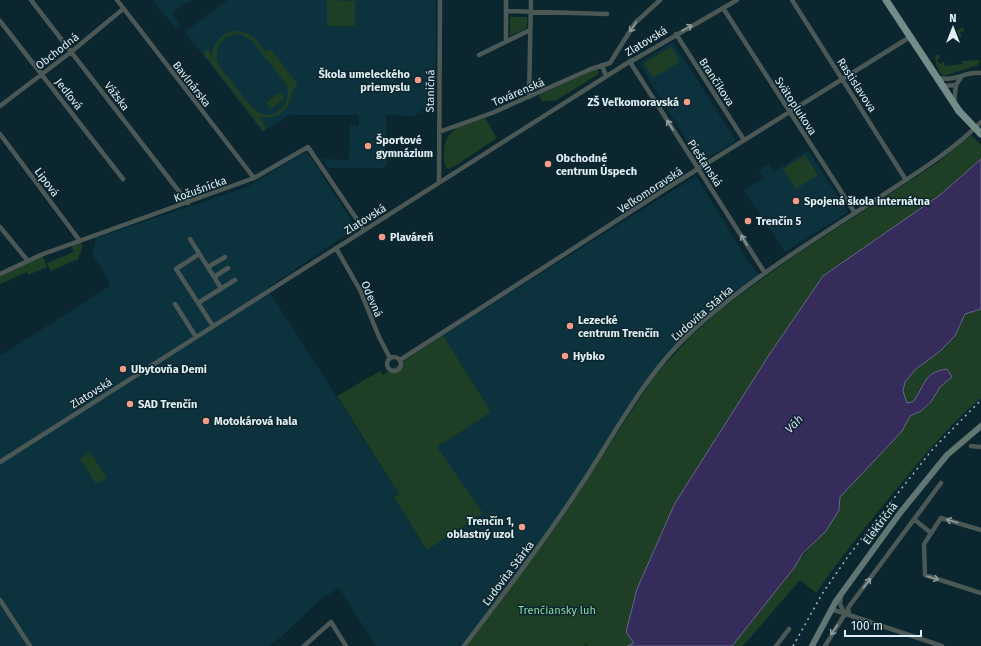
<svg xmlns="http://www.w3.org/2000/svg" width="981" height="646" font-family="'Fira Sans',sans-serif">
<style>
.built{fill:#0b323d}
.green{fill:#1f3e26;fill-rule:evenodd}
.water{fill:#352c5c;stroke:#68668a}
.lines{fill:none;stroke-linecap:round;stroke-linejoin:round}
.street{stroke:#4b5856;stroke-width:4.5}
.secondary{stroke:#617572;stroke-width:6}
.primary{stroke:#738c88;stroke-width:7}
.rail{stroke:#a4b7bd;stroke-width:1.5;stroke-dasharray:2 4;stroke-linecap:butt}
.primary-bridge{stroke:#738c88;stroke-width:7}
.oneway{stroke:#8e9c9d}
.poi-dot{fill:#f49e89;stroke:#0b262e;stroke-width:1.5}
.labels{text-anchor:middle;stroke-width:3;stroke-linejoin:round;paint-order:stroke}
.street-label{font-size:11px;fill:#e0eff4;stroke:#0b262e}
.poi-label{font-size:11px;font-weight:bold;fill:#e0eff4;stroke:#0b262e;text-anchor:start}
.park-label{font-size:11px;fill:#90db9f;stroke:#0b262e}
.water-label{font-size:12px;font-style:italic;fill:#d5d2f3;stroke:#0b262e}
</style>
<rect width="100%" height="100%" fill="#0b262e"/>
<path class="built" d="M153,0H191L172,13L180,25L175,28Z
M228,0H436L435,109H421V113H416V116L386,115L387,166H384V168H328L321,157L324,159L349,160L350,125L359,126V115H289L263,132L185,32Z
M673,42L736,141L702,161L698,159L639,63Z
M808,150L848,212L785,252L744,190L764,178L759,170L769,164L774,172Z
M306,153L310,156L356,228L267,288L399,494L394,497L427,550L437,446L491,412L443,335L696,176L750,264L762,279L720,310L689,338L672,355L632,408L560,521L467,646H376L339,588L321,599L281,637L268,646H0V356L110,286L105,273L92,254L96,238L247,187L300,155Z"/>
<path class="green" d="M327,0L355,1V26H327Z
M510,17H527V28L510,36Z
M963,27L964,31L961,32L960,34L962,35L961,37H947Z
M233,31C250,30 257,40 266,52L271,49L298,85L292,91C292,109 277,121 259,117L267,128L263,131L203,53L207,49L212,56C213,43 221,34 233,31ZM240,34L252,41L286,84C289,93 288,101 282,108C262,129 243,96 233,83C228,76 219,68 217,60C214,45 226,33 240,34Z
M670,47H672L680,62L653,78L644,63Z
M939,54L940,57L937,60L940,64L944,61L945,66L963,64L962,61L979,60L980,62L978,65L944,76C938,72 934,62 936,55Z
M594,70H598L599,74L555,101H542L539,95Z
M280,92L285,98L271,109L266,103Z
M485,118L497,138L455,166L449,169L447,168C443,163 444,158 444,153C444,127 464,125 485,118Z
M971,135L981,145V159L940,195L823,276L769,355L675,503L637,589L631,610L634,643L627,646H588L586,644L584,646H467L560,521L653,378L689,338L720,310L791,258L936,164Z
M805,155L818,175L796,189L783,169Z
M80,242L83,246L78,259L51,271L47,263L74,252L71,245Z
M42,254L47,267L28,275L27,272L0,284V273Z
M981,309V398C948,426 921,459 894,492C867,525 840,558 816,593L800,580L743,646H732L839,510L840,497L892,442L902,431L910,416L921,411L931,403L940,387L947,369C927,371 924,388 913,402L907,403C906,400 903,395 903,391C902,372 944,351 955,336C959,330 962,321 965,314Z
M443,335L491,412L437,447L483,513L427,550L394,497L399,494L337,396L380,371L383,375Z
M90,452L107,478L96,484L80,459Z"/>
<path class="water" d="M981,159V309L965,314L955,336L939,352L916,369L905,382L903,391L907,403L913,402C925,386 923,372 947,369L952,377L940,387L931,402L921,411L910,416L902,431L892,442L840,497L839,510L826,531L803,553L794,568L732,646H627L634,643L626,632L637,589L675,503L769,355L823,276L940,195Z"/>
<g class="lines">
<path class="street" d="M31,0L188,203
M117,0L254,178
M792,0L906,180
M723,8L855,213
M506,11L607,14
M0,21L123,179
M676,34L744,140
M506,41V0
M479,55L530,30
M630,62L765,273
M630,62L737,0
M602,65L606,76
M938,78C954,82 966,71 981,73
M942,86L956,85
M529,97L531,0
M954,102L956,85L962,76
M0,106L71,52L123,9
M439,132L492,113L591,69L610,63L635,23L660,0
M0,134L80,241
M439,182L440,0
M0,227L28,261
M190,239L221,288
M336,248L360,290L379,337L390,358
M199,254L176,269L213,326
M208,267L225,257
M0,274L43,254L254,178L308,147L364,230
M214,277L228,268
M198,303L235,280
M175,304L196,337
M387 364a7 7 0 1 1 14 0a7 7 0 1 1-14 0Z
M400,360L672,185L910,37
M971,446L981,447
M0,462L632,60
M915,520L931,533
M981,530L941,518L924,544L925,575L981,593
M841,595L840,604L845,614
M0,600L30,646
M831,609L942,646
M849,615L848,608L941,483
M304,646L331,622L346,646
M464,646C505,592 546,539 583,482C617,430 646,373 692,331C747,281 810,242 872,202C910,177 949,154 981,122
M776,646L789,629
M825,646L845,614"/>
<path class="secondary" d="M812,646L836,601L900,513L947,455L981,426"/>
<path class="primary" d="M886,0L959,111"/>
<path class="rail" d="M793,646L822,594L849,555L932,450L981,400"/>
<path class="primary-bridge" d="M959,111L981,134"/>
</g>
<defs><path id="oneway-shaft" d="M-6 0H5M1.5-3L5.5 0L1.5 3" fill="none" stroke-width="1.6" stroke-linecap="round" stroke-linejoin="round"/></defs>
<g class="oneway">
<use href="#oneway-shaft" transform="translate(633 27) rotate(124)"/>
<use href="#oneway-shaft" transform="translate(687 28) rotate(-29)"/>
<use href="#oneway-shaft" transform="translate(670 125) rotate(-123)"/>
<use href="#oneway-shaft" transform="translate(744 240) rotate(-121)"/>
<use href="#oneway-shaft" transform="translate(952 521) rotate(-163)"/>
<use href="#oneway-shaft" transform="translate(933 578) rotate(17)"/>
<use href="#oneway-shaft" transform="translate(867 583) rotate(-53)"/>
<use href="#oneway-shaft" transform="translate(834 630) rotate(124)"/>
</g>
<g class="poi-dot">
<circle cx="418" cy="80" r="4"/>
<circle cx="687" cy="102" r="4"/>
<circle cx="368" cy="146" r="4"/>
<circle cx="548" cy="164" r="4"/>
<circle cx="796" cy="201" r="4"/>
<circle cx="748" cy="221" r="4"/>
<circle cx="382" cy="237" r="4"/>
<circle cx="570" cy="326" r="4"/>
<circle cx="565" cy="356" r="4"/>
<circle cx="123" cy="369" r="4"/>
<circle cx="130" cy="404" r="4"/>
<circle cx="206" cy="421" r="4"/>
<circle cx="522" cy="527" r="4"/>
</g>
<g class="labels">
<g class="street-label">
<text transform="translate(646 41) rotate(-31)" y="4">Zlatovská</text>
<text transform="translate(57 51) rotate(-38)" y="4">Obchodná</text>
<text transform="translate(717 82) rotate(57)" y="4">Brančíkova</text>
<text transform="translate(192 84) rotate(52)" y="4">Bavlnárska</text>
<text transform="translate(857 85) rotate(57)" y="4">Rastislavova</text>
<text transform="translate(430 91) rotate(-89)" y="4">Staničná</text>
<text transform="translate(518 92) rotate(-23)" y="4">Továrenská</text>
<text transform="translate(69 94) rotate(52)" y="4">Jedľová</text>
<text transform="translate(117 96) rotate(52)" y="4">Vážska</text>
<text transform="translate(796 106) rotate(57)" y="4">Svätoplukova</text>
<text transform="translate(705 163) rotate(57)" y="4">Piešťanská</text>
<text transform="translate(47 182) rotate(53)" y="4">Lipová</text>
<text transform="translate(200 189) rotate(-20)" y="4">Kožušnícka</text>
<text transform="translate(650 190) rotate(-33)" y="4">Veľkomoravská</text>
<text transform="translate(365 219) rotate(-32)" y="4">Zlatovská</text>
<text transform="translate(372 299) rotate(67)" y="4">Odevná</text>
<text transform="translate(702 313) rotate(-41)" y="4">Ľudovíta Stárka</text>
<text transform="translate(91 393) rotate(-32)" y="4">Zlatovská</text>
<text transform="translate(880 523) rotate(-53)" y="4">Električná</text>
<text transform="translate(508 573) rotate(-53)" y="4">Ľudovíta Stárka</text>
</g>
<g class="poi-label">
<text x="410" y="78" text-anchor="end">Škola umeleckého<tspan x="410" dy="13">priemyslu</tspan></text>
<text x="679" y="106" text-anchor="end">ZŠ Veľkomoravská</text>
<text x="376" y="144">Športové<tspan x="376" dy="13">gymnázium</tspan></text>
<text x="556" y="162">Obchodné<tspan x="556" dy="13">centrum Úspech</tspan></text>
<text x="804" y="205">Spojená škola internátna</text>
<text x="756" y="225">Trenčín 5</text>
<text x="390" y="241">Plaváreň</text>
<text x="578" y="324">Lezecké<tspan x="578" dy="13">centrum Trenčín</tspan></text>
<text x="573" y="360">Hybko</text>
<text x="131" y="373">Ubytovňa Demi</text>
<text x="138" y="408">SAD Trenčín</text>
<text x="214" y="425">Motokárová hala</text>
<text x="514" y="525" text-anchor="end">Trenčín 1,<tspan x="514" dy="13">oblastný uzol</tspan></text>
</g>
<g class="park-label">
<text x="557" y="614">Trenčiansky luh</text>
</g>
<g class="water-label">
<text transform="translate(794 424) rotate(-46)" y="4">Váh</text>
</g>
</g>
<g transform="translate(953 28)" stroke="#0b262e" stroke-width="3" paint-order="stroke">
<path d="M0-3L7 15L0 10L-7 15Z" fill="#e0eff4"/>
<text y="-6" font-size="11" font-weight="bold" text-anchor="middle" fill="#e0eff4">N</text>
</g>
<path d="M845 630v6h76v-6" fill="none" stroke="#e0eff4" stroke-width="2"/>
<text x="851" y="630" font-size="12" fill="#e0eff4" stroke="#0b262e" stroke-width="3" paint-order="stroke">100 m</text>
</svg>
